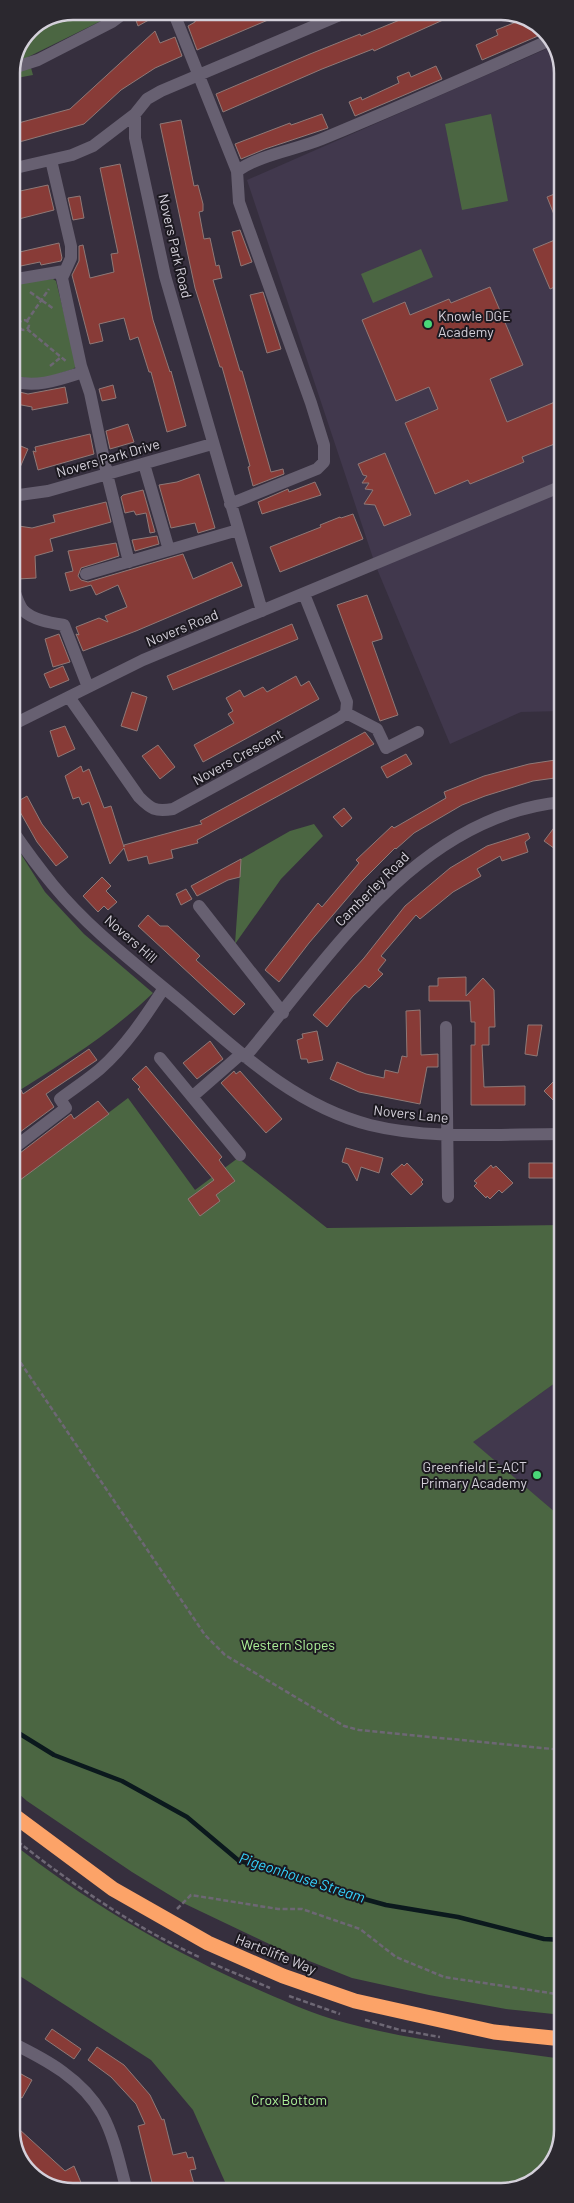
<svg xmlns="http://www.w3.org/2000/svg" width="574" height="2203" font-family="Barlow,sans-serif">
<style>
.built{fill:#41384d}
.green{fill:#4b6642}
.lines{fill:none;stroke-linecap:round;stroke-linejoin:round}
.stream{stroke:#0b191d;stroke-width:4.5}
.building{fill:#883b37;stroke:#8f7977}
.path{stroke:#6d6774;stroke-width:2.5;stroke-dasharray:5 2.5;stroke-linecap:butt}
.minor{stroke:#676071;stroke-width:12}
.highway{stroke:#fca368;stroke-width:15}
.poi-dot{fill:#49d778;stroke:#1c1920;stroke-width:2}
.labels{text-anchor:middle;stroke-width:4;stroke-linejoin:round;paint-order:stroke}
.street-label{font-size:14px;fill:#d4d0da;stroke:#1c1920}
.poi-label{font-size:14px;fill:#d4d0da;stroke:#1c1920;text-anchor:start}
.park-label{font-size:14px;fill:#adf299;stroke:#1c1920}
.water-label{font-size:15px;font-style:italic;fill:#34d3fd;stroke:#1c1920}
.rim{fill:none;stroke:#d4d0da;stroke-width:2.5}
</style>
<rect width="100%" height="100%" fill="#362f3e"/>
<path class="built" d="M553,46L561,61L562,711L521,712L450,744L375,564L247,180Z
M562,1378V1518L472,1442Z"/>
<path class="green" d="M73,11H117L115,14L28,57L33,75L11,79V73L30,29Z
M491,114L508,201L462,210L445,124Z
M421,249L433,277L373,303L361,274Z
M53,279L56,281L77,366L73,369C53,376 31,384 11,373V283Z
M314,824L323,836L281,879L235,944L241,859L290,831Z
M12,840L45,892L84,934L153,993C109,1035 63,1063 12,1095Z
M128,1098L195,1190L238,1158L327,1228L562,1225V1378L473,1442L562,1518L563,2015L506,2009L429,1995L352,1978L284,1951L181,1902L132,1872L27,1801L12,1788V1186Z
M12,1843C83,1899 159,1944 241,1982C271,1995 301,2009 332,2019C407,2041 486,2048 563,2059V2130L548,2170L513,2190L229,2191L193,2110L151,2060L12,1971Z"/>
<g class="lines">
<path class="stream" d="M12,1729L54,1755L122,1781L187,1817L238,1860L313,1885L386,1905L458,1917L544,1939L563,1940"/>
</g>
<path class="building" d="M135,11H165L138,26L134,15Z
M218,11L287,12L197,50L188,26L195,22V21Z
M419,12H461L385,46L374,51L373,49L322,69L223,112L216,94L310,54L360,34L361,36Z
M524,19L542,27L545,33L482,60L476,45L498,35L496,30Z
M155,31L160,43L175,37L182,56L155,68L121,90L84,124L23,141L11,143V125L70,109Z
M436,66L442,79L355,116L349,102L361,97L362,100L399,83L397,77L409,72L411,77Z
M322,114L328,128L265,149L241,159L235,144L290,123L291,125L297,123Z
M181,120L194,186L198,185L203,204V211L199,212L204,239L210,238L216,266L219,265L222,278L213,280L240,371H242L271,472L283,469L284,474L253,486L248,467L250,466L222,367H220L195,288L160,124Z
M120,164L153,320L170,372L171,371L186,426L167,432L151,372H149L138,337L130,340L124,318L99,324L103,341L90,344L72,275L79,261V246L83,245L90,278L114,272L111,254L118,253L100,168Z
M48,185L54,210L11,221V193Z
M562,191V232H561L547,197Z
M80,196L84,218L73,220L68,198Z
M240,230L252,262L241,266L232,232Z
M562,237V284L550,289L533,249Z
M59,243L62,258L61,261L41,265L40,262L11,268V254Z
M490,287L523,365L490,379L507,422L562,399V441L522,457L524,462L470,484L468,480L435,494L405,423L438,409L429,387L396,401L362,320L405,302L410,315L449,299L451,303Z
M263,292L281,349L267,353L250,295Z
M113,385L116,398L102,401L99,389Z
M65,387L68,403L32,410V407L11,403V390L28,394Z
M128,424L134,442L110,449L106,431Z
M90,434L94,454L38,470L33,451L36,452L35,447Z
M11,442L28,449L12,486L11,456Z
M385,453L411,515L384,526L375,505L364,504L373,490L365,489L369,483H362L367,476L363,475L358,464Z
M199,474L215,528L198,533L195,523L171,528L159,485L177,482Z
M315,482L321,495L262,514L258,502L288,489L289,492Z
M143,490L155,532L150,533L146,513L136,515L134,511L125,513L121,497L123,495Z
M106,502L111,522L50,539L53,551L35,556L36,578L18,579L12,576V525L32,528L55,522L53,515Z
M353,514L363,539L280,572L270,547L321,527L320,525L340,517L341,518Z
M157,536L159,544L135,551L132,540Z
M116,543L119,556L81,568L78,576L81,580L88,582L183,554L193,579L232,562L242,586L136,631L83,651L76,634L79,635L76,627L99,618L108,622L105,616L127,607L118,585L96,595L91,585L70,591L65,573L73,571L68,551Z
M367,595L382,636V639L372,642L398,715L380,721L337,605Z
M292,624L298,639L173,690L167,676Z
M59,634L70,662L53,667L45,639Z
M63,666L69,680L50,688L44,674Z
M296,676L301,686L309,681L319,699L203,762L194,745L234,723L228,714L233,711L226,698L240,690L244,697L263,687L267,692Z
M132,692L147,697L137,731L121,726Z
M65,726L75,749L58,757L50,731Z
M365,732L374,744L197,840L198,843L171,850L173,858L149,864L147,856L128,861L124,848L110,864L89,802L82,805L79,797L73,799L65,776L81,766L83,772L89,769L104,808L111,806L124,847V845L202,824L200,821Z
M158,745L175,767L160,779L142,756Z
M406,754L412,764L387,778L381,767Z
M562,759V777L533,781L485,796L462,805L414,833L396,849L395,848L362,881L309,943L279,982L265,970L318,903L322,907L359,863L356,860L392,826L394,828L446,798L444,792L484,776L529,764Z
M27,796L42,824L68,857L56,866L37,842L15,803Z
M344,808L352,818L342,827L333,817Z
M562,817V854L544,841Z
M528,833L530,838L525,842L528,852L502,861L500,856L477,869L481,876L453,892L420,919L416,915L381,956L386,960L378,970L383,974L369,988L365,985L353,996L327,1027L313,1015L364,958L405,906L450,868L487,846Z
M241,859L240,877L228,880L197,896L191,886Z
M102,877L111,886L106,891L117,902L108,910L104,906L98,912L83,896Z
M186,889L192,899L181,905L176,894Z
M148,915L160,926H168L200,956L196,960L245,1004L234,1015L138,926Z
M466,977V996L483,978L494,990L495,1027H489V1045H482L484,1087L525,1086V1105H471V1045H475V1022H471L470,1001H429V986H438V978Z
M420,1010L421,1055L438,1054V1067H427L420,1104L359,1092L330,1079L337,1062L366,1074L384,1078L385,1070L398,1073L402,1056L407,1057L406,1011Z
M528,1025H542L537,1056L525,1054Z
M317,1031L323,1060L308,1063L307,1059H301L297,1040L303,1038L302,1034Z
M210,1041L223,1059L197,1079L183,1063Z
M89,1049L97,1060L46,1094L54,1107L12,1138V1095L21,1090L23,1094Z
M146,1066L222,1157L219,1160L235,1181L216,1195L220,1201L200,1216L188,1199L214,1180L138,1089L140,1087L132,1079Z
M234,1071L236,1074L240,1071L282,1119L266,1133L221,1083Z
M562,1073V1094L555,1102L544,1091Z
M98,1101L109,1114L12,1186V1155L20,1153L71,1114L74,1119Z
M346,1148L383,1158L379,1173L361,1167L357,1181L348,1164L342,1162Z
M407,1163L423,1180L421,1182L423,1184L411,1195L391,1174L402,1164L404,1166Z
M529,1163H562V1178H529Z
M491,1165L493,1168L496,1166L513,1183L502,1193L499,1190L490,1199L487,1196L486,1198L474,1186L477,1183L474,1181Z
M52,2029L81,2049L74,2059L45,2039Z
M97,2047L124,2065L150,2095L162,2120L164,2119L173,2155L186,2152L188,2158L193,2157L196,2169L190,2170L196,2191H154L138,2126L145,2124L136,2104L111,2077L88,2060Z
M12,2069L32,2080L22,2098L12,2093Z
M19,2129L65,2171L74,2166L85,2192H69L33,2177L12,2142V2136Z"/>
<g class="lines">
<path class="path" d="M30,292L54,309
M19 325a5 5 0 1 1 10 0a5 5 0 1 1-10 0Z
M27,321L49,289
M11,327L19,325
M27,329L67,362
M50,366L60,358
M12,688L20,705
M12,1350L205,1635L225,1655L344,1726L359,1730L563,1750
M12,1837C70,1883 132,1926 199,1957
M177,1909L191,1895L278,1909H302L360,1929L396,1957L444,1977L563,1995
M211,1963L270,1988
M289,1996L340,2014
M365,2020L400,2030L440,2037"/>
<path class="minor" d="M173,11L237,171
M13,68L38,60L112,22L127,11
M51,160L71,246V258L62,278L81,366L90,393L107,474L129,562
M11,169L72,155L93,146L135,114
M11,280L64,271
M11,381C37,388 58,380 83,372
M144,464L169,550
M12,496L48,491L212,444
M230,504L317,469L324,462V445L311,403L239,202L237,171C262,154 295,150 322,139C399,107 474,74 550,40
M86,574L238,530
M12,584C15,592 18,604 23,610C32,620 52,623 64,625L88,687
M262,611L165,276L135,138V114L147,99L161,91L347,12
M69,697L139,797C151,809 155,812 173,809L340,718L346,713L347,702L304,594
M346,713L377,729L386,748L418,732
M12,725L143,660L562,486
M12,830C25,849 38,867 53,885C89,929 137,965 181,1002C238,1051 295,1106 370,1125C430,1140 500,1134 562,1134
M199,906L283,1013
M446,1027L448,1197
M245,1057C331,956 417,816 562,802
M160,1058L240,1155
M193,1096L241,1054
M12,1146L15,1147L66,1108L60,1099C73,1089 87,1080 100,1069C126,1046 145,1017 164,988
M12,2043C47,2060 82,2079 102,2114C115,2138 120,2166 127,2191"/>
<path class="highway" d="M12,1814L113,1889L208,1943L283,1976L355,2001L494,2032L563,2039"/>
</g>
<g class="poi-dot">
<circle cx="428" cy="324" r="5"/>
<circle cx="537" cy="1475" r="5"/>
</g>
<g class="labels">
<g class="street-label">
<text transform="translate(175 246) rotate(77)" y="5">Novers Park Road</text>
<text transform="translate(108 458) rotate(-16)" y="5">Novers Park Drive</text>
<text transform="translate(182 628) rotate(-22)" y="5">Novers Road</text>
<text transform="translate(238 757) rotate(-29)" y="5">Novers Crescent</text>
<text transform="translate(372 889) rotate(-45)" y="5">Camberley Road</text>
<text transform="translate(131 939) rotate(41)" y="5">Novers Hill</text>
<text transform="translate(411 1114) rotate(6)" y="5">Novers Lane</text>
<text transform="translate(276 1954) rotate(22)" y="5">Hartcliffe Way</text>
</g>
<g class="poi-label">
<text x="438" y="321">Knowle DGE<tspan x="438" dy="16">Academy</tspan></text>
<text x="527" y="1472" text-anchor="end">Greenfield E-ACT<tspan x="527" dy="16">Primary Academy</tspan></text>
</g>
<g class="park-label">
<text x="288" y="1650">Western Slopes</text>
<text x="289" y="2105">Crox Bottom</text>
</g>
<g class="water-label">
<text transform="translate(302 1878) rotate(18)" y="5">Pigeonhouse Stream</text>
</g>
</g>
<path d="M0 0H574V2203H0ZM73 20H501A53 53 0 0 1 554 73V2130A53 53 0 0 1 501 2183H73A53 53 0 0 1 20 2130V73A53 53 0 0 1 73 20Z" fill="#2b282f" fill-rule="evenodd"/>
<path class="rim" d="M73 20H501A53 53 0 0 1 554 73V2130A53 53 0 0 1 501 2183H73A53 53 0 0 1 20 2130V73A53 53 0 0 1 73 20Z"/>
</svg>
